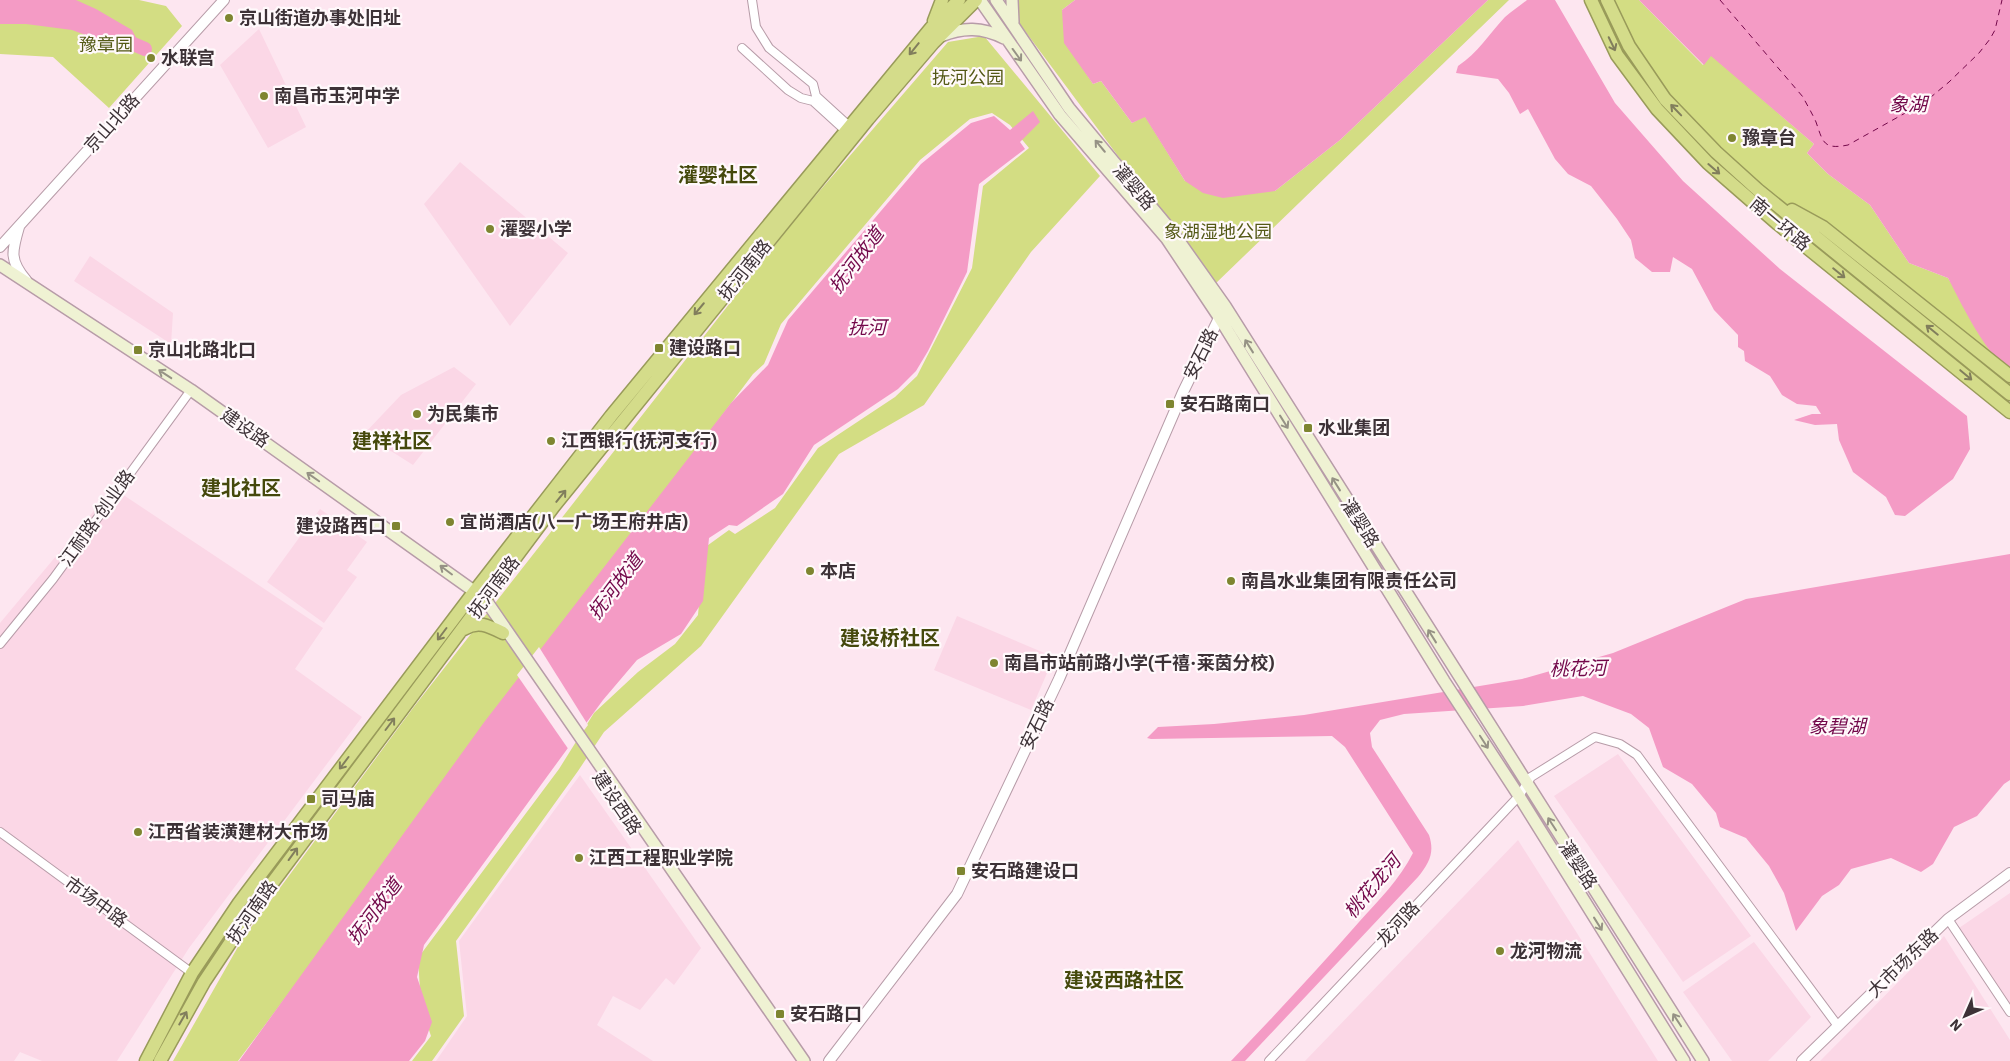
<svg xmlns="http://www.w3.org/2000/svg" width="2010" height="1061" font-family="'IBM Plex Sans','Noto Sans SC',sans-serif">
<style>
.built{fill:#fbd7e6}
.green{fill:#d3dd83}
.water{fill:#f49bc5}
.pier{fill:#fde6f0}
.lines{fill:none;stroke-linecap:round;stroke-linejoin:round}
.river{stroke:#f49bc5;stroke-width:14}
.ferry{stroke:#73084a;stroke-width:1;stroke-dasharray:6 5;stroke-linecap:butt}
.minor-casing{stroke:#b79ca8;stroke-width:10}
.tertiary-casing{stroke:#b79ca8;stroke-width:12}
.secondary-casing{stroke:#b79ca8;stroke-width:14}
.trunk-casing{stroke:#999b5a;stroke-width:15}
.minor{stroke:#fff;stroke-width:8}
.tertiary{stroke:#fff;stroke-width:10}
.secondary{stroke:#eff2d3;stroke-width:11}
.trunk{stroke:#d4dc8a;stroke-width:12}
.oneway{stroke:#817e5c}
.oneway2{stroke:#969285}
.poi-dot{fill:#7e8530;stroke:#fff9fb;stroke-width:2}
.labels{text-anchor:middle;stroke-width:4.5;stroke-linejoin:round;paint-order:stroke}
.poi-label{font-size:18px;font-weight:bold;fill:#3d3237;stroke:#fff9fb;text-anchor:start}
.park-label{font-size:18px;fill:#545916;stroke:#fff9fb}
.street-label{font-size:18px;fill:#3d3237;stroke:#fff9fb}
.water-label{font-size:19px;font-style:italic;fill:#73084a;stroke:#fff9fb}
.quarter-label{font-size:20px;font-weight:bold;fill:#45490c;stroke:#fff9fb}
</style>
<rect width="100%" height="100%" fill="#fde6f0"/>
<path class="built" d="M259,29L306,127L268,148L220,65Z
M460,162L568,253L510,326L424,204Z
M90,256L173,313L171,344L74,281Z
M454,367L476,384L413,465L364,434L401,395Z
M113,488L323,628L295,669L362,717L189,948L117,1061H42L20,1052L14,1061H0V623Z
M320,509L367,542L347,570L357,577L324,623L267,582Z
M957,616L1054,657L1031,710L934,670Z
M1618,754L1751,936L1683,982L1554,796Z
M580,775L701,948L674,985L666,978L640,1010L613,996L597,1025L653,1061H436L467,1016L459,941Z
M1518,840L1658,1061H1305Z
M2010,893V1007L1959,928Z
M1944,936L2010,1040V1061H1820Z
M1754,942L1811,1017L1768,1061H1732L1683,992Z"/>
<path class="green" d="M0,0H139L166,6L182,26L109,108L53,57L0,54Z
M1019,0H1075L1062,10L1084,70L1093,84L1101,81L1132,123L1145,116L1185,181L1275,191L1340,140L1488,0H1509L1214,285L1019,23L1017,8Z
M1597,0H1639L1703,65L1711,55L1814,144L1807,153L1828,174L1870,205L1909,263L1948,278L2010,374V400L1990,389L1706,158L1627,62Z
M984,36L1100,176L1031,252L924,405L839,454L701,646L604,732L578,771L456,941L464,1016L432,1061H412L431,1036L421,1006L418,958L559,769L594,713L638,672L675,644L698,615L704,548L729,530L735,534L775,508L818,448L895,397L917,376L972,268L983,186L1029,148L1010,125L992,113L970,119L920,160L781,324L764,364L753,374L238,1061H173L243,938L413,708L798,216L948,42Z"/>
<path class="water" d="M0,0H76L96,9L132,30L141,47L123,49L72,30L26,24H0Z
M1075,0H1488L1340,140L1275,191L1223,198L1203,193L1185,181L1145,117L1132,123L1101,81L1093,84L1064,43L1062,10Z
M1527,0H1555L1615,103L1683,181L1780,269L1967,416L1970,449L1953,479L1905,516L1895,515L1886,497L1853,472L1839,440L1837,424L1815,425L1794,420L1812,414H1821L1816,406L1797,404L1782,395L1770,376L1745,361L1744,351L1738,347V335L1714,310L1692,269L1673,257L1670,272H1652L1635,258L1631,240L1617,219L1591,186L1568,174L1555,159L1528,109L1520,114L1509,93L1498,79L1456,73L1458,66C1478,53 1489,34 1505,17C1512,11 1520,6 1527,0Z
M1639,0H2010V374C1981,344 1967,315 1948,278L1909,263L1870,205L1828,174L1807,153L1814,144L1711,56L1704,65Z
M1033,111L1040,122L1020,142L1025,149L979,184L967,272L928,351L916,371L898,389L814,445L783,494L737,526L729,525L709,538L703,601L681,634L637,660L603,700L424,945L417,977L432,1022L425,1041L409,1061H239L485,721L731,403L768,365L788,320L921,164L971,123L994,116L1010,130Z
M2010,554V780L2004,784L1977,816L1954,827L1933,864L1921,872L1891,858L1851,869L1839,885L1822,896L1796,931L1784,893L1769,866L1746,838L1720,827L1716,813L1692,784L1663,767L1649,728L1631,714L1583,696L1523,706L1404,714L1380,720L1370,733L1372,747L1429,835C1435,853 1429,863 1418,877L1245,1061H1231C1275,1015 1317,970 1359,922C1378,901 1400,879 1413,853L1345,747L1332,736L1151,739L1147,738L1158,727L1214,724L1304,715L1522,679L1613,653L1746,599Z"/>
<path class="pier" d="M539,647L588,725L569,750L517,675Z"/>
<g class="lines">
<path class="river" d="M124,40L145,49"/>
<path class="ferry" d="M1720,0L1803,97C1807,105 1812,113 1816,122C1823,142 1823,150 1848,145L1925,102L1949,82L1979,53L1990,39L1995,30L2002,0"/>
<g class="minor-casing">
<path id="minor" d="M752,0L756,27L769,48L813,84L816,96L850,127
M742,48L788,90L801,98L813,101L847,132
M0,644L53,579L191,390
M0,832L192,973
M1948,919L2010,1012
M1269,1061L1519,796L1531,777L1595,737L1620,744L1637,755L1838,1026"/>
</g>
<g class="tertiary-casing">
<path id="tertiary" d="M19,227C12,251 9,260 26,280
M0,247L224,0
M829,1061L957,894L1059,679L1183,392L1222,312
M1802,1061L1948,919L2010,873"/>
</g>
<g class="secondary-casing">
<path id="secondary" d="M980,0L1060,115L1167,239L1219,317L1444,681L1519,796L1684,1061
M996,0L1069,108L1174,234L1225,306L1703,1061
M1012,0L1013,22
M941,36C963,27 982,27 1004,38
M0,265L191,390L485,599L804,1061"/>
</g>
<g class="trunk-casing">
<path id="trunk" d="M1591,0L1617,55L1657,109L1708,163L1778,224L2010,412
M1607,0L1629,46L1665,99L1716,152L1758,190L2010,394
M934,21L942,0
M1792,210L1823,227L2010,376
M464,629C478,620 489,626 503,633
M146,1061L192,973L239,903L474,592L611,416L931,28L959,0
M160,1061L204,982L250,913L554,506L868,119L933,43L976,0"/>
</g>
<use href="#minor" class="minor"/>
<use href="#tertiary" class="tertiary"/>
<use href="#secondary" class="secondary"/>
<use href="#trunk" class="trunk"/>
</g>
<defs><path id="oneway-shaft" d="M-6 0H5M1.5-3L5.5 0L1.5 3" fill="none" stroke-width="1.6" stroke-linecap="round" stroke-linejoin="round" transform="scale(1.25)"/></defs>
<g class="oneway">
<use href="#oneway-shaft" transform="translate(1612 44) rotate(64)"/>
<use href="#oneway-shaft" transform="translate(914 49) rotate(129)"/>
<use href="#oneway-shaft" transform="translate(1676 110) rotate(-134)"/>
<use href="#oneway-shaft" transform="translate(1714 169) rotate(41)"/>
<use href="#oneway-shaft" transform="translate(1839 273) rotate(39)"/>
<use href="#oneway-shaft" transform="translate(699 309) rotate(130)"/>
<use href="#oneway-shaft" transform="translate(1932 330) rotate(-141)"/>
<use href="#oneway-shaft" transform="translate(1966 375) rotate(40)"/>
<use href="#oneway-shaft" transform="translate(561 496) rotate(-51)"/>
<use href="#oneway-shaft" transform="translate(442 634) rotate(127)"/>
<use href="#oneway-shaft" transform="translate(390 724) rotate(-53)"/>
<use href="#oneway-shaft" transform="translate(344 763) rotate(127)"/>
<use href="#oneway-shaft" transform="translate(293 854) rotate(-54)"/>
<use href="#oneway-shaft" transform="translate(183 1018) rotate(-60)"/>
</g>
<g class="oneway2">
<use href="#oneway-shaft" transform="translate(1017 55) rotate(54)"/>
<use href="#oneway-shaft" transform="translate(1100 146) rotate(-130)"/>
<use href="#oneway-shaft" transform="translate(1249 346) rotate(-122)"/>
<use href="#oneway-shaft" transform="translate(165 374) rotate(-147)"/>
<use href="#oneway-shaft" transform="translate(1284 422) rotate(58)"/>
<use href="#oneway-shaft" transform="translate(313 477) rotate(-145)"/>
<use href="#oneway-shaft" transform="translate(1336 484) rotate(-122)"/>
<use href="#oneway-shaft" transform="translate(446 570) rotate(-143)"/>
<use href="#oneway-shaft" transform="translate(1432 636) rotate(-122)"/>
<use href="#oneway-shaft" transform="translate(1484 742) rotate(57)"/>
<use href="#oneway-shaft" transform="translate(1552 824) rotate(-123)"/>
<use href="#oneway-shaft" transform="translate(1598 924) rotate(58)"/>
<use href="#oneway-shaft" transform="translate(1677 1020) rotate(-123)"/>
</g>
<g class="poi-dot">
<circle cx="229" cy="18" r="5"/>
<circle cx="151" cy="58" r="5"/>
<circle cx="264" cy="96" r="5"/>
<circle cx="1732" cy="138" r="5"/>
<circle cx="490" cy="229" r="5"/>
<rect x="654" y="343" width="10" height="10" rx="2.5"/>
<rect x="133" y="345" width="10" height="10" rx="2.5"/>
<rect x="1165" y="399" width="10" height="10" rx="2.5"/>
<circle cx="417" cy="414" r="5"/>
<rect x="1303" y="423" width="10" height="10" rx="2.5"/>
<circle cx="551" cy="441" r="5"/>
<circle cx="450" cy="522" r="5"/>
<rect x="391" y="521" width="10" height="10" rx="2.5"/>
<circle cx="810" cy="571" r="5"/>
<circle cx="1231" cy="581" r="5"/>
<circle cx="994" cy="663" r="5"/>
<rect x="306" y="794" width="10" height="10" rx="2.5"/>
<circle cx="138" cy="832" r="5"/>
<circle cx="579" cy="858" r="5"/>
<rect x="956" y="866" width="10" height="10" rx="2.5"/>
<circle cx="1500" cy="951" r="5"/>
<rect x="775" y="1009" width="10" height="10" rx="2.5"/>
</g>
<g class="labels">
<g class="poi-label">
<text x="239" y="24">京山街道办事处旧址</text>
<text x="161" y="64">水联宫</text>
<text x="274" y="102">南昌市玉河中学</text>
<text x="1742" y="144">豫章台</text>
<text x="500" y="235">灌婴小学</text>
<text x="669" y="354">建设路口</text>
<text x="148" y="356">京山北路北口</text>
<text x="1180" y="410">安石路南口</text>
<text x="427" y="420">为民集市</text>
<text x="1318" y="434">水业集团</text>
<text x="561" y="447">江西银行(抚河支行)</text>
<text x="460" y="528">宜尚酒店(八一广场王府井店)</text>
<text x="386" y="532" text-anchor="end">建设路西口</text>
<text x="820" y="577">本店</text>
<text x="1241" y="587">南昌水业集团有限责任公司</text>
<text x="1004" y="669">南昌市站前路小学(千禧·莱茵分校)</text>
<text x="321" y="805">司马庙</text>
<text x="148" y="838">江西省装潢建材大市场</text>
<text x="589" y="864">江西工程职业学院</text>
<text x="971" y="877">安石路建设口</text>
<text x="1510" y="957">龙河物流</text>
<text x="790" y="1020">安石路口</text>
</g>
<g class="park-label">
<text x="106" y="51">豫章园</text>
<text x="968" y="84">抚河公园</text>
<text x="1218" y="238">象湖湿地公园</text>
</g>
<g class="street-label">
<text transform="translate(112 123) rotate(-48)" y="6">京山北路</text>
<text transform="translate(1134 187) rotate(50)" y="6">灌婴路</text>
<text transform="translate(1780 224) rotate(40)" y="6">南一环路</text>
<text transform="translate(745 270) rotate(-51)" y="6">抚河南路</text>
<text transform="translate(1201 354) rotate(-64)" y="6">安石路</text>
<text transform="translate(245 428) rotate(35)" y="6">建设路</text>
<text transform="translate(97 518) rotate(-54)" y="6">江耐路·创业路</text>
<text transform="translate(1360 523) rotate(58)" y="6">灌婴路</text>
<text transform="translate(494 587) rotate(-53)" y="6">抚河南路</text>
<text transform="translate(1037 724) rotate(-65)" y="6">安石路</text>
<text transform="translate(617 803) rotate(56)" y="6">建设西路</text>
<text transform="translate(1578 865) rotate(57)" y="6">灌婴路</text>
<text transform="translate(96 902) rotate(36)" y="6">市场中路</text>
<text transform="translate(252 912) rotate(-55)" y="6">抚河南路</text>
<text transform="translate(1398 924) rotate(-47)" y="6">龙河路</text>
<text transform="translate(1903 963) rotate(-44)" y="6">大市场东路</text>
</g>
<g class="water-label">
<text x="1908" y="111">象湖</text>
<text transform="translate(856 260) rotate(-53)" y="7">抚河故道</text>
<text x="867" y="334">抚河</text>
<text transform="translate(615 586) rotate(-53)" y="7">抚河故道</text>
<text transform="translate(1578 668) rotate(-1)" y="7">桃花河</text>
<text x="1837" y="733">象碧湖</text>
<text transform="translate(1372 886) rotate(-50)" y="7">桃花龙河</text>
<text transform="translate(374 911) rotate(-53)" y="7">抚河故道</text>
</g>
<g class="quarter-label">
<text x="718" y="182">灌婴社区</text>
<text x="392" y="448">建祥社区</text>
<text x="241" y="495">建北社区</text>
<text x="890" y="645">建设桥社区</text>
<text x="1124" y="987">建设西路社区</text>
</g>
</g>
<g transform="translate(1965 1016) rotate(225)" stroke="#fff9fb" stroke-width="4" paint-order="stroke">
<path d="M0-4L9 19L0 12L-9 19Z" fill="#3d3237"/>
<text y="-8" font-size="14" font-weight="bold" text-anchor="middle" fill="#3d3237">N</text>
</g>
</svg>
